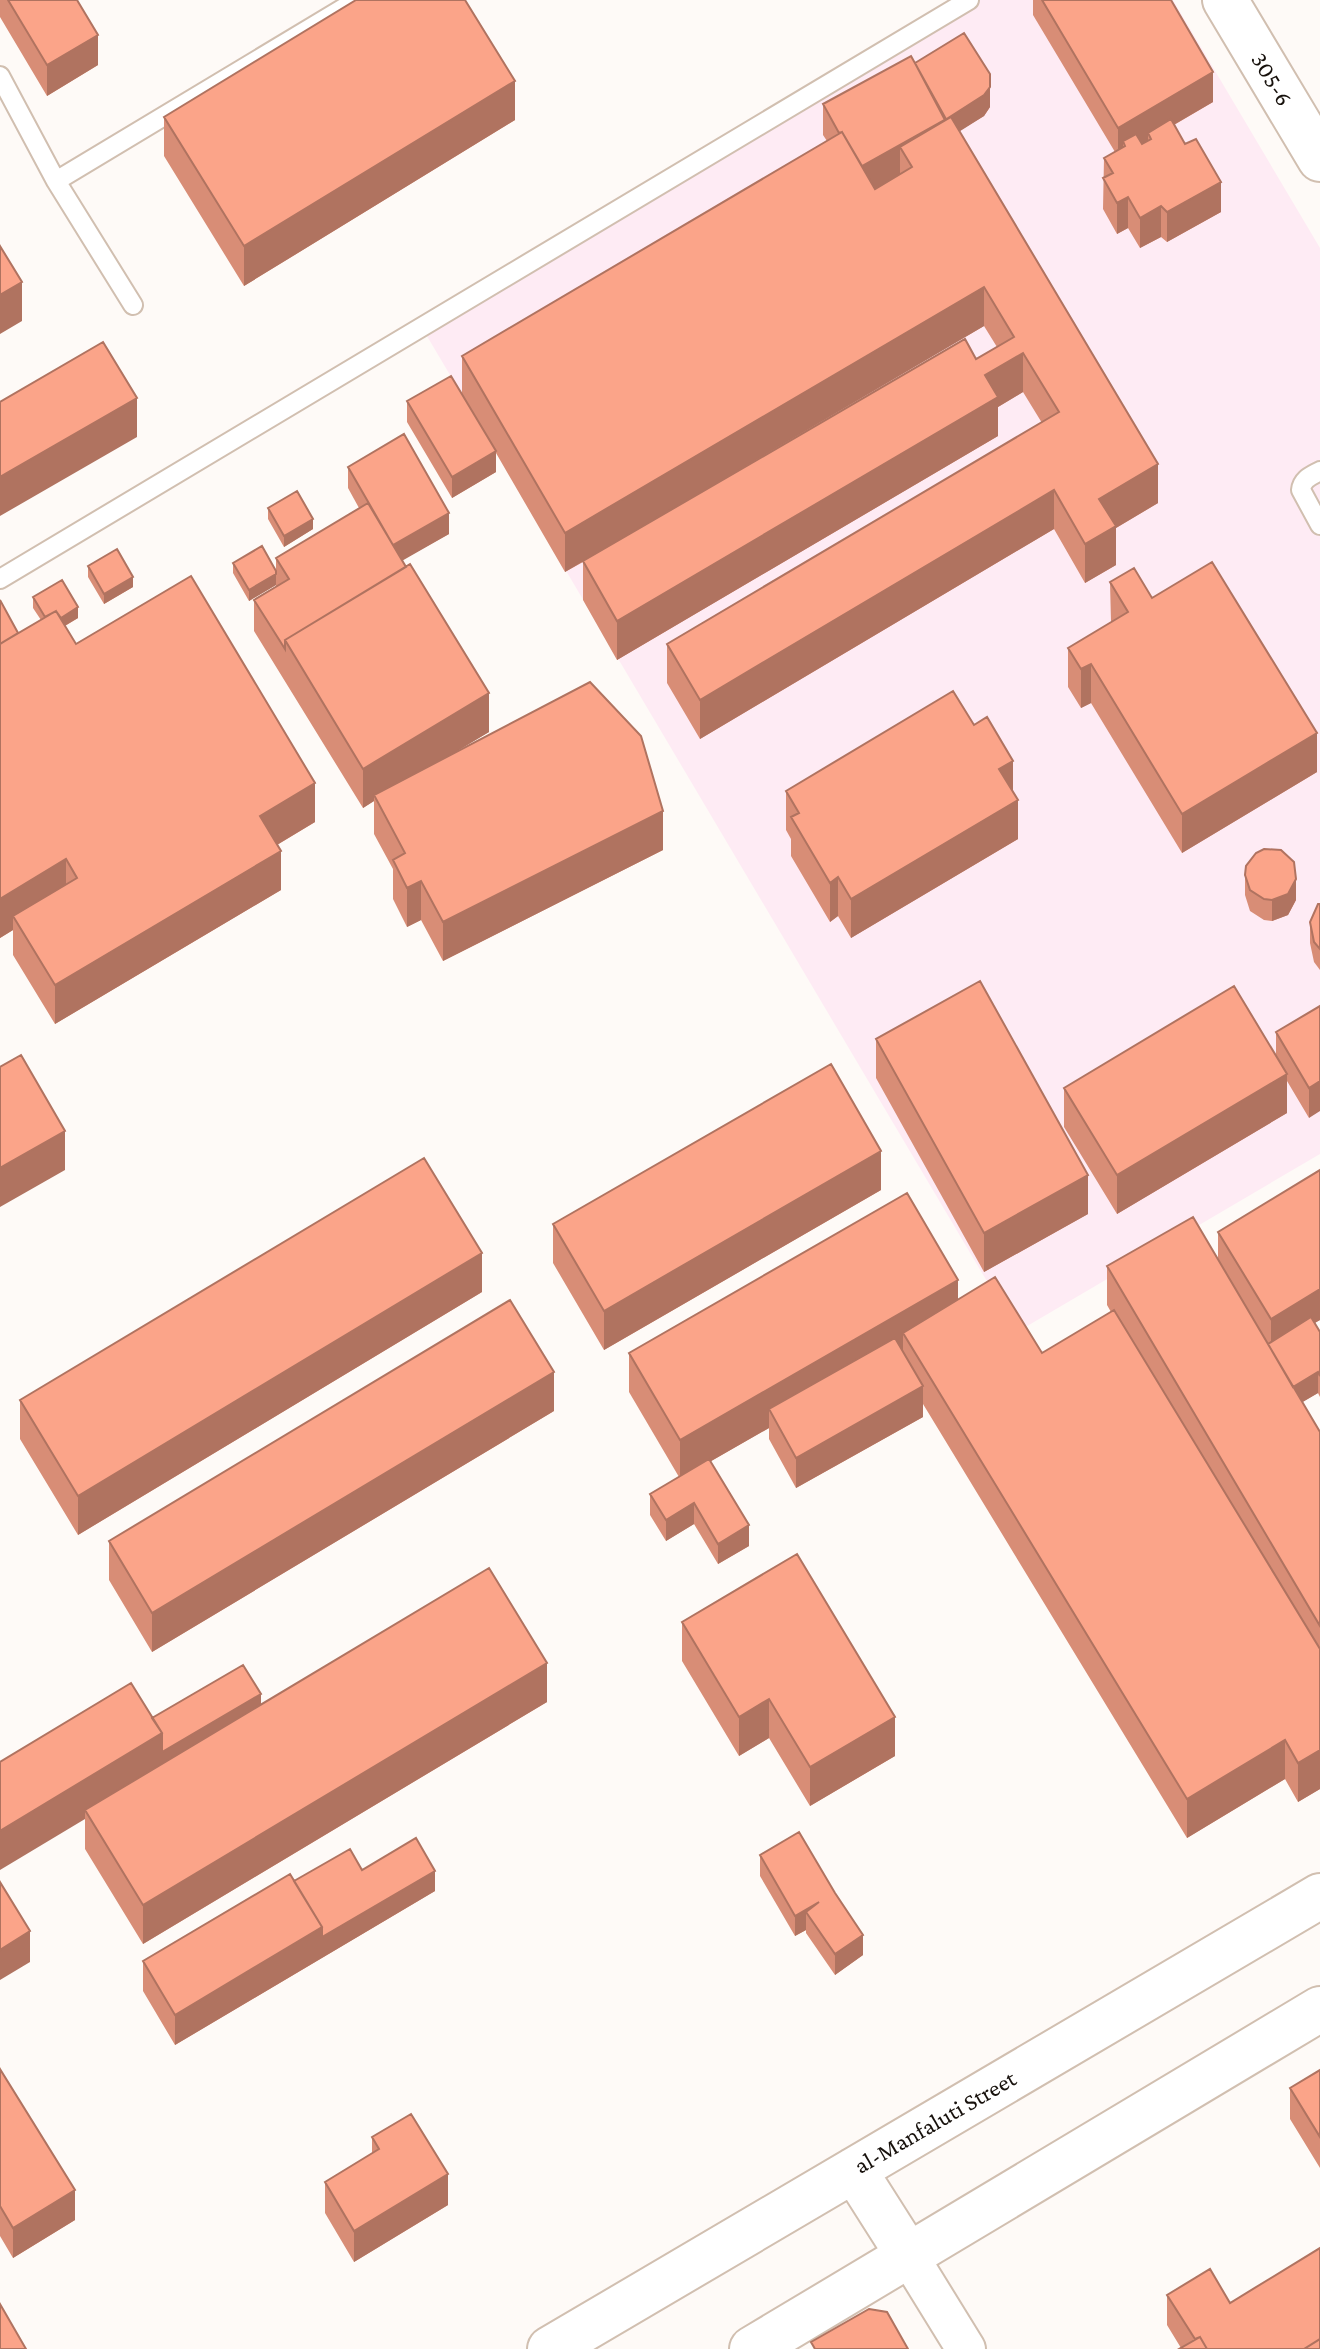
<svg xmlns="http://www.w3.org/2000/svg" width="1320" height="2349" font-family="'Crimson Pro',serif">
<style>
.education{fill:#feebf4}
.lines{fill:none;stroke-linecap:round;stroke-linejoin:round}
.service-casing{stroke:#d1bfb0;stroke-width:22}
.minor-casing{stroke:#d1bfb0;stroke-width:42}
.tertiary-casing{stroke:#d1bfb0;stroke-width:48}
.service{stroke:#fff;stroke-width:18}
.minor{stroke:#fff;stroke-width:38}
.tertiary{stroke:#fff;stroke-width:44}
.wall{fill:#d88d76;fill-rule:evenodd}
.shaded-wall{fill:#b07360}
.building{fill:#fba489;stroke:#b07360;stroke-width:2}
.labels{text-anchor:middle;stroke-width:6;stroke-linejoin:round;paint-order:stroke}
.street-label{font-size:24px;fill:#17110c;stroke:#fff}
</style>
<rect width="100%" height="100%" fill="#fefaf7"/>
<path class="education" d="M978,0H1173L1320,248V1154L1017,1332L421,326Z"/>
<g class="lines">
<g class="service-casing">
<path id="service" d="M0,76L56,181L133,305
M56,181L357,0
M1320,471C1311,476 1302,479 1301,490L1320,525
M0,579L969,0"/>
</g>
<g class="minor-casing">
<path id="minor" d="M908,2255L966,2349"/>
</g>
<g class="tertiary-casing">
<path id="tertiary" d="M1225,0L1320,159
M854,2170L908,2255
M550,2349L1320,1896
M752,2349L1320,2009"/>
</g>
<use href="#service" class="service"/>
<use href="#minor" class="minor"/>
<use href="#tertiary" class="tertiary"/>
</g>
<path class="wall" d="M0,0H77L98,65L47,96L0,17Z
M1033,0H1171L1213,102L1174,125L1221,212L1167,242L1161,237L1140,248L1128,228L1117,234L1103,209L1104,158L1115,152L1033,15Z
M915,63L990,107L984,116L959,131L1158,503L1116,528V565L1085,583L1054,529L700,739L667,683V644L1042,423L1023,392L998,407V436L617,660L583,600V562L565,572L496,453V472L452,498L407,422V401L462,394V356L827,141L823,135V104ZM984,326L997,347L976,359L712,486Z
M164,117L515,120L244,286L164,156Z
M348,467L449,534L402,560L489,732L448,756L663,850L443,961L421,920L407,927L393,899V869L374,834V801L363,808L254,631V600L276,587V585L249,601L233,573V563L276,571V558L359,508L348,488Z
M268,508L313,529L284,547L268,519Z
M88,566L133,587L104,604L88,577Z
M1110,582L1152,598L1317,772L1182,853L1091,703L1081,708L1068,687V648L1111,622Z
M33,597L78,618L65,626L76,644L315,822L277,845L281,890L55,1024L13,955V930L0,938V600L18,633L41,620L33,608Z
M786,791L1013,792L1018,839L851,938L838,916L830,922L791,856V839L786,830Z
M1245,875L1296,900L1288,915L1272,921L1264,920L1250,911L1245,895Z
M1320,904V970L1314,962L1310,943V922Z
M1320,1006L1309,1118L1287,1081V1113L1117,1214L1064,1127V1088L1276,1056V1032Z
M876,1039L1088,1214L984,1272L876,1078Z
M1320,1170V1320L1314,1323L1320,1332V1397L1318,1393L1302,1402L1320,1432V1789L1298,1802L1285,1779L1187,1838L923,1404V1417L796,1488L769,1439V1428L711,1461L749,1546L718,1564L694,1524L666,1541L650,1515V1494L679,1477L629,1392V1353L958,1300L1042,1353L1111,1312L1107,1305V1266L1218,1259V1232Z
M881,1190L604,1350L553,1263V1224Z
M482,1292L78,1535L20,1439V1400Z
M554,1411L152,1652L109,1580V1541Z
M682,1622L895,1756L810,1806L769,1738L739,1756L682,1661Z
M547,1702L143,1944L85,1849V1819L0,1762L152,1718L261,1704Z
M760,1855L863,1955L835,1975L806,1933V1930L795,1936L760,1876Z
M362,1870L435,1891L175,2045L143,1991V1961L294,1881Z
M0,2069L75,2220L13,2258L0,2236Z
M1320,2070V2168L1290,2119V2088Z
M372,2137L448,2205L354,2262L325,2213V2182L372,2154Z
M1167,2295L1230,2303L1320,2349L1181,2348L1167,2325Z"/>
<path class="shaded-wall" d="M98,35V65L47,96V65Z
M1213,72V102L1151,138L1148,133V141L1125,154V146L1123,141V155L1118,158V128Z
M515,81V120L244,286V246Z
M990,87V107L984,116L946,140L900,147V175L858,198V168Z
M1221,182V212L1167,242V212Z
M1128,197V228L1117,234V203Z
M1161,206V237L1140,248V218Z
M22,282V321L0,334V295Z
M984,287V326L565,572V533Z
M1023,353V392L998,407V436L617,660V621L985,375Z
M137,398V437L0,516V477Z
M496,451V472L452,498V477Z
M1158,464V503L1116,528V565L1085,583V544L1099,499Z
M1054,490V529L700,739V700Z
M449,513V534L393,566V545Z
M313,519V529L284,547V536Z
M276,574V585L249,601V590Z
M133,577V587L104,604V594Z
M78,607V618L49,635V624Z
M1091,664V703L1081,708V669Z
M489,693V732L376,800L374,795V801L363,808V769Z
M1317,733V772L1182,853V814Z
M1013,761V800L999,769Z
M315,783V822L260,855V816Z
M1018,800V839L851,938V899Z
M663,811V850L443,961V922Z
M281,851V890L55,1024V985Z
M66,859V898L13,916V930L0,938V899Z
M838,877V916L830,922V883Z
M1296,879V900L1288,915L1272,921V900Z
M421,881V920L407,927V888Z
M1287,1074V1113L1117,1214V1175Z
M1320,1081V1111L1309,1118V1088Z
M65,1131V1170L0,1207V1168Z
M881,1151V1190L604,1350V1311Z
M1088,1175V1214L984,1272V1233Z
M482,1253V1292L78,1535V1496Z
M958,1280V1319L903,1333V1351L769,1409V1428L680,1479V1440Z
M1320,1289V1320L1271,1349V1319Z
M554,1372V1411L152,1652V1613Z
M1318,1372V1393L1291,1409V1388Z
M923,1386V1417L796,1488V1458Z
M694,1503V1524L666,1541V1520Z
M749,1525V1546L718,1564V1544Z
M547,1663V1702L143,1944V1905Z
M261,1694V1715L85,1810V1819L0,1870V1831L162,1733Z
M769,1699V1738L739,1756V1717Z
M895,1717V1756L810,1806V1767Z
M1285,1740V1779L1187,1838V1799Z
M1320,1750V1789L1298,1802V1763Z
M435,1871V1891L175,2045V2015L322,1927Z
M819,1902L806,1912V1930L795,1936V1916Z
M30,1931V1962L0,1980V1950Z
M863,1935V1955L835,1975V1954Z
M448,2174V2205L354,2262V2231Z
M75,2190V2220L13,2258V2228Z"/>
<path class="building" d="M8,0H77L98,35L47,65Z
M356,0H465L515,81L244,246L164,117Z
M1042,0H1171L1213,72L1118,128Z
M964,33L990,74V87L984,95L945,120L915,63Z
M911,56L946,119L862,166L842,132L839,133L823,104Z
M951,117L1158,464L1099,499L1116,526L1085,544L1054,490L700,700L667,644L1059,412L1023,353L985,375L998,397L617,621L583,561L965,339L976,359L1014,337L984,287L565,533L462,356L842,132L875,189L912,167L900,147Z
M1171,119L1185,144L1196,139L1221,182L1167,212L1161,206L1140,218L1128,197L1117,203L1103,178L1113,173L1104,158L1125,146L1123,141L1136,134L1142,144L1151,139L1148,133Z
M0,246L22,282L0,295Z
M103,342L137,398L0,477V402Z
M451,376L496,451L452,477L407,401Z
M404,434L449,513L393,545L348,467Z
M297,491L313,519L284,536L268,508Z
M368,503L406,567L285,640V649L254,600L289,579L276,558Z
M262,546L276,571V574L249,590L233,563Z
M117,549L133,577L104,594L88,566Z
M1212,562L1317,733L1182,814L1091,664L1081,669L1068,648L1128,612L1110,582L1134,568L1152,598Z
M410,564L489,693L363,769L285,640Z
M191,576L315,783L260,816L281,851L55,985L13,916L77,878L66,859L0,899V644L56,611L76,644Z
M62,580L78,607L61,618L56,611L45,617L33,597Z
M0,600L18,633L0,644Z
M590,682L641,736L663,811L443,922L421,881L407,888L393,860L405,853L374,795Z
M953,691L974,725L987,717L1013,761L999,769L1018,800L851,899L838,877L830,883L791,817L799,813L786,791Z
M1264,849L1281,850L1294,862L1296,879L1288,894L1272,900L1264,899L1250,890L1245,875L1246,866L1256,853Z
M1318,904H1320V949L1314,942L1310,922Z
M980,981L1088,1175L984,1233L876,1039Z
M1234,986L1287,1074L1117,1175L1064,1088Z
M1320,1006V1081L1309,1088L1276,1032Z
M21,1055L65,1131L0,1168V1067Z
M831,1064L881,1151L604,1311L553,1224Z
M424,1158L482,1253L78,1496L20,1400Z
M1320,1170V1289L1271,1319L1218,1232Z
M907,1193L958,1280L680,1440L629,1353Z
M1193,1217L1320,1432V1626L1107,1266Z
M995,1277L1042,1353L1114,1310L1320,1649V1750L1298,1763L1285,1740L1187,1799L903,1333Z
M510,1300L554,1372L152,1613L109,1541Z
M1311,1317L1320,1332V1376L1318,1372L1293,1387L1268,1344Z
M895,1338L923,1386L796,1458L769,1409Z
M709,1459L749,1525L718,1544L694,1503L666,1520L650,1494Z
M797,1554L895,1717L810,1767L769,1699L739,1717L682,1622Z
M489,1568L547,1663L143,1905L85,1810Z
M243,1665L261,1694L162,1752V1733L152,1718Z
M131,1683L162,1733L0,1831V1762Z
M799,1832L835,1893L863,1935L835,1954L806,1912L819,1902L795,1916L760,1855Z
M416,1838L435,1871L322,1937V1927L294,1881L350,1849L362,1870Z
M290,1874L322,1927L175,2015L143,1961Z
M0,1882L30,1931L0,1950Z
M0,2069L75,2190L13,2228L0,2206Z
M1320,2070V2137L1290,2088Z
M411,2114L448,2174L354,2231L325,2182L379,2149L372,2137Z
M1320,2248V2339L1304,2349H1207L1200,2337L1195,2339L1167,2295L1210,2269L1230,2303Z
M0,2304L26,2349H0Z
M869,2309L887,2312L908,2349H815L811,2342Z
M1200,2337L1207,2349H1179Z
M1320,2339V2349H1304Z"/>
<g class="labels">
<g class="street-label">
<text transform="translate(1272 79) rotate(59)" y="8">305-6</text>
<text transform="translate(935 2122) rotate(-30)" y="8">al-Manfaluti Street</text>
</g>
</g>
</svg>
